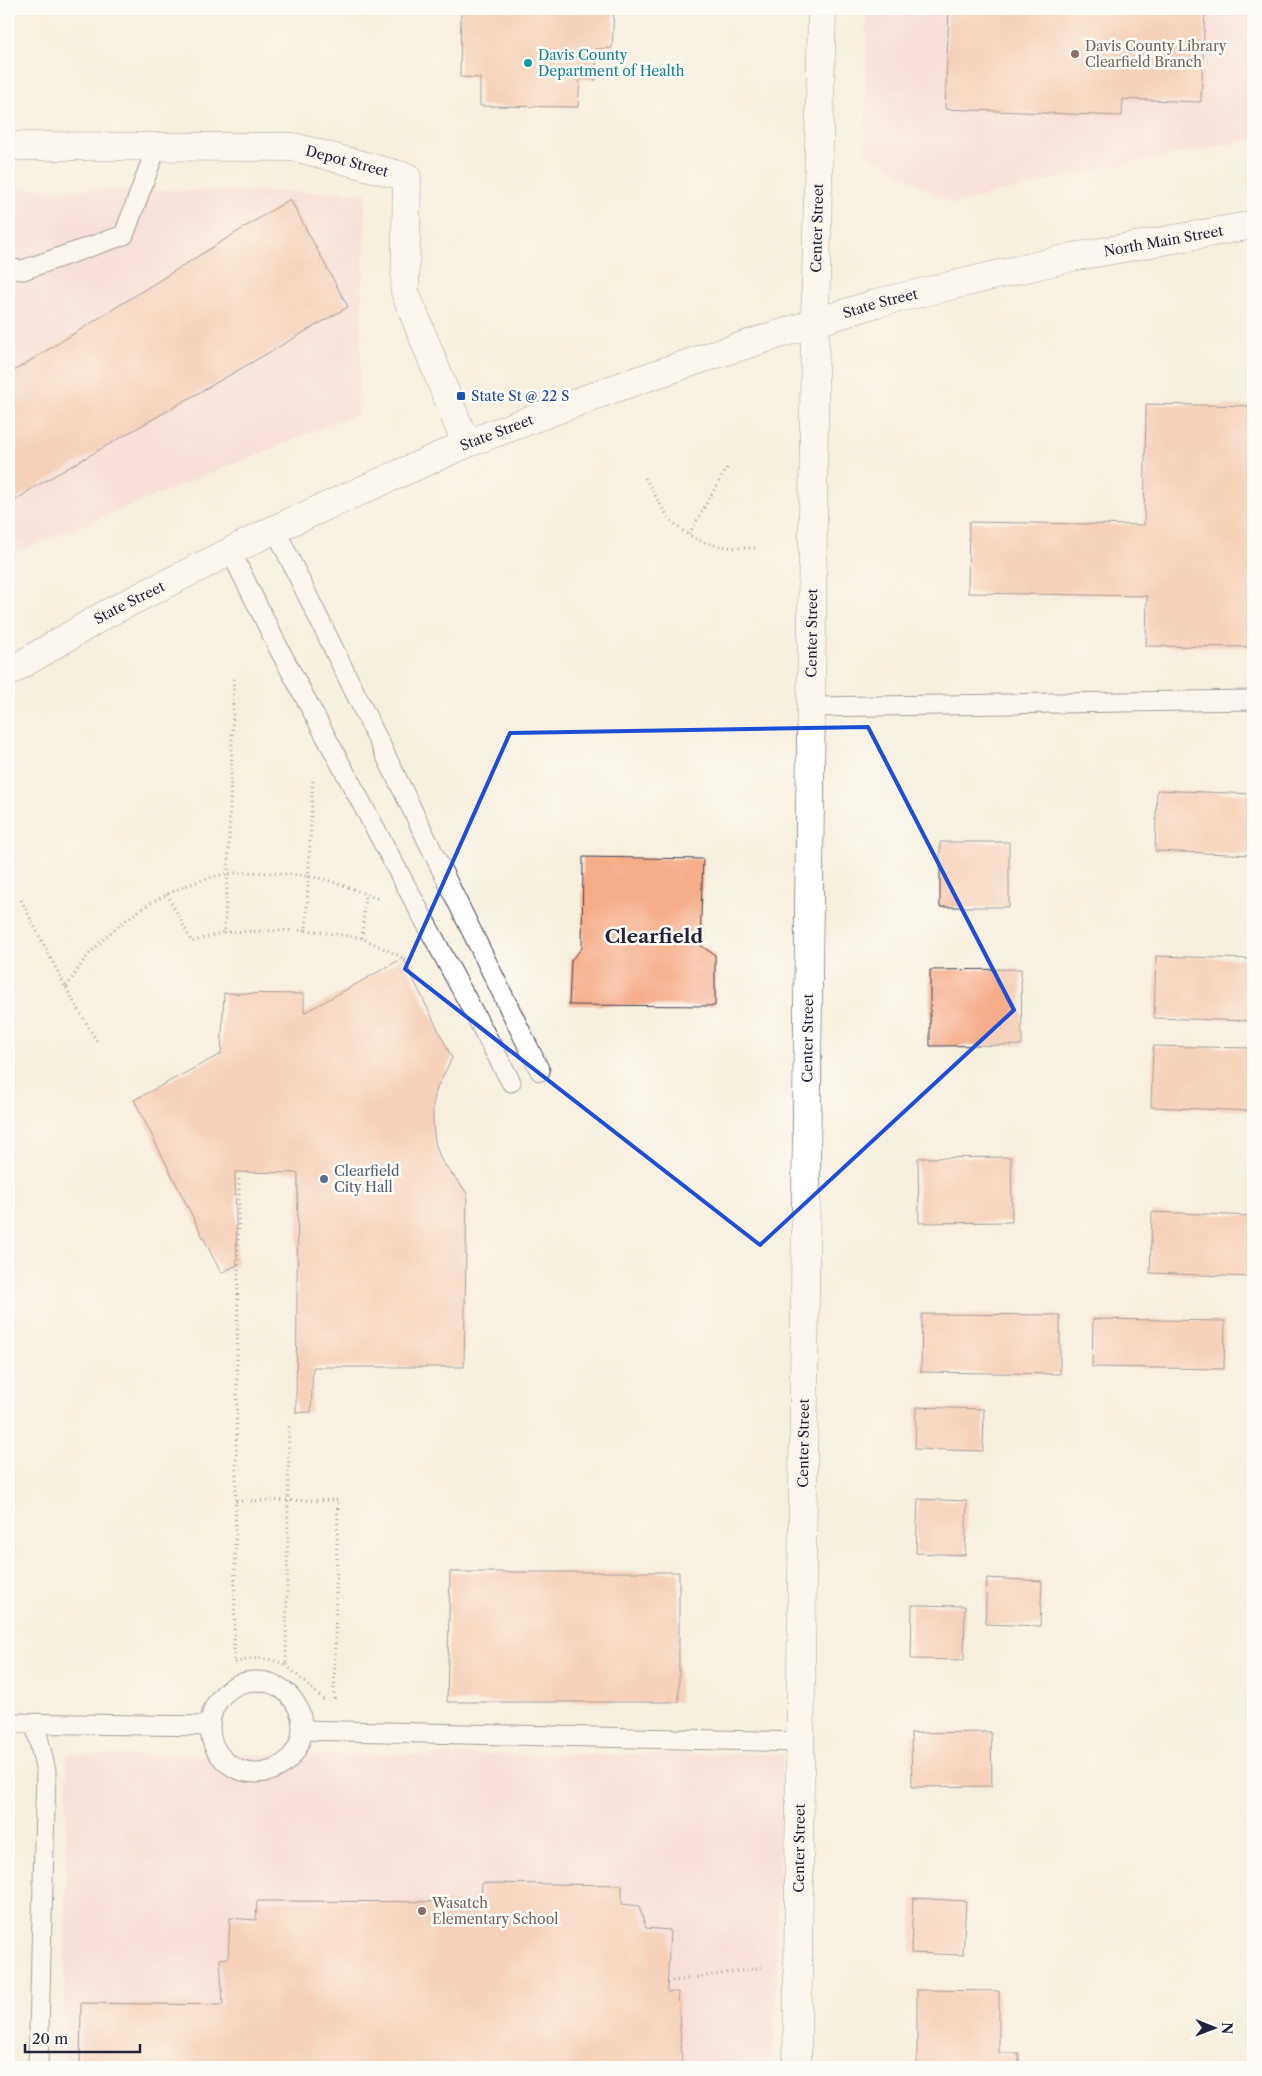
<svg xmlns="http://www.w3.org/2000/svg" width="1262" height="2076" font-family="'Libre Caslon Text',serif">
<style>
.built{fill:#f7cfd4}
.building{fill:#f6ad8a}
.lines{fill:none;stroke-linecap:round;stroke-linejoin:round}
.service-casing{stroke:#424153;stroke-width:21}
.minor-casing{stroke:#424153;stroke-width:29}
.tertiary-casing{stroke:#424153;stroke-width:29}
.secondary-casing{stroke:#424153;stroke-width:29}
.path{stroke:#424153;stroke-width:3;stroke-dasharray:1 4;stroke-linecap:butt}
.service{stroke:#fff;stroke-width:19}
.minor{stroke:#fff;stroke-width:28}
.tertiary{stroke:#fff;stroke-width:28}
.secondary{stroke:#fff;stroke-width:28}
.marked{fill:none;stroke:#1d4ed8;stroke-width:4;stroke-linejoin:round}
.education-dot{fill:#8d6e63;stroke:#fdfcf7;stroke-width:2}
.culture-dot{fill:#0f9aa8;stroke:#fdfcf7;stroke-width:2}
.transit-dot{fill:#1a4fb4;stroke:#fdfcf7;stroke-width:2}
.service-dot{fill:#5c6f8a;stroke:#fdfcf7;stroke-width:2}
.labels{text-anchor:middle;stroke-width:5;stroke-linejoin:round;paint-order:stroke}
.education-label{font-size:14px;fill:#785e54;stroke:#fdfcf7;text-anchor:start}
.culture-label{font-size:14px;fill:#0d838f;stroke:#fdfcf7;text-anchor:start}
.street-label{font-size:14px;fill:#22223b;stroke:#fdfcf7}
.transit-label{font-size:14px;fill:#164399;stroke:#fdfcf7;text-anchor:start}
.service-label{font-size:14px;fill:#4e5e75;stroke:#fdfcf7;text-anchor:start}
.district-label{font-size:19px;font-weight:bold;fill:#22223b;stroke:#fdfcf7}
</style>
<rect width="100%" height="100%" fill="#fdfcf7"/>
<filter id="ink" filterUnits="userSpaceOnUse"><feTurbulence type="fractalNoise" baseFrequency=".02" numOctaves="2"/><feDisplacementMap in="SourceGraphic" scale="10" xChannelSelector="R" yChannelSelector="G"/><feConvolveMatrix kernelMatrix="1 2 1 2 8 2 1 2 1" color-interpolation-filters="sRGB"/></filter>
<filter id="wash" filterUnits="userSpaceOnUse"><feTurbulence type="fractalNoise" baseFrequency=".0096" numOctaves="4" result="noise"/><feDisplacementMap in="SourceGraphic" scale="20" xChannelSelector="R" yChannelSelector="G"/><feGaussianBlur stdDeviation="1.12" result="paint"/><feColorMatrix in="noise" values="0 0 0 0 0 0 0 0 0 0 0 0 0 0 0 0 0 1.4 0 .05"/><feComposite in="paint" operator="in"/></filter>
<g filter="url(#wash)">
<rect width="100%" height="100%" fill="#f7efde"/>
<path class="built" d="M866,9H1253V139L1085,172L952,204L865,153Z
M9,188L366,193L359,413L9,555Z
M783,1754L773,2067H64L67,1755Z"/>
<g id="blocks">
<path class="building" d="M461,9H614L612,48L597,49L596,80L580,79L578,107L480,106V78L460,77Z
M949,9H1205L1201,102L1123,99L1122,116L945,109Z
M290,199L348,307L33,488L9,505V374Z
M1146,404L1253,406L1250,647L1146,646L1147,596L968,593L969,522L1144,525Z
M1157,790L1253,794V855L1155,851Z
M940,842H1009V907H940Z
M583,857L703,859L700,945L715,955V1006L569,1005L571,960L582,948Z
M1156,956L1253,959V1021L1154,1018Z
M403,958L452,1058L437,1088L433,1105V1123L435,1143L441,1160L467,1193L464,1367H313L311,1412L296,1413L298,1173L235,1172L237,1265L221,1273L134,1100L221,1054L224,993L304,994V1013Z
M1021,969L1022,1045L930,1046V970Z
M1153,1046L1253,1048V1111L1151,1107Z
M1011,1157L1012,1222L919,1223L918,1158Z
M1152,1212L1253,1216V1277L1150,1273Z
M922,1314L1060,1315V1374L921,1372Z
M1093,1319L1225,1321L1224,1369L1092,1367Z
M916,1407L984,1409L983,1451L915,1449Z
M918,1499L967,1501L965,1555L916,1553Z
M450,1572H679V1702H447Z
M987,1578L1042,1581L1040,1626L985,1624Z
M912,1605L965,1606L964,1660L911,1659Z
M991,1732L992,1786L912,1787L911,1733Z
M482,1883L622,1885V1904L639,1906L646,1928L670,1930L667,1992H678L682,2067H80L81,2003L223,2005L220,1959L228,1958L230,1918L256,1920L257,1901L481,1902Z
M913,1898L966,1901L963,1955L911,1953Z
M917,1990L999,1991V2053H1019V2067H917Z"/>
</g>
</g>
<g filter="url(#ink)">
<use href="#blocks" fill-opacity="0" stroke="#424153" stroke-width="1"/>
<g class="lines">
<g class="service-casing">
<path id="service" d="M9,269L23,270L124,235L157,146
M275,529L540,1071
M230,550L280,651L511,1082
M812,707L1253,700
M210 1727a46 46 0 1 1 92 0a46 46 0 1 1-92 0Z
M9,1723L209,1726
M35,1724L46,1771L38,2067
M302,1730L800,1742"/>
</g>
<g class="minor-casing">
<g id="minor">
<path id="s1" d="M9,146L294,147L407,177L405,292L466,444"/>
<path id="s2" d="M797,2067L815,322"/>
</g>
</g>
<g class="tertiary-casing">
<g id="tertiary">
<path id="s3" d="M815,322L822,9"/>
</g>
</g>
<g class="secondary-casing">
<g id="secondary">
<path id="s4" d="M9,672L106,614L275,529L466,444L607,391L698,360L877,303L1073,257L1253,225"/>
</g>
</g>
<path class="path" d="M645,478C654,492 661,509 672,521C694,546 728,549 759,548
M689,534L728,466
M167,894L192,942L224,932L228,873L234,675
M21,900L66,988C73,978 78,968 85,959C120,917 173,884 226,874C247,870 297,874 318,878C338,882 359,892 379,899
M306,930L362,938L412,962
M224,932L306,930L313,777
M362,938L365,894
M66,988L98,1043
M239,1179L234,1663C256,1657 264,1656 286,1665L289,1423
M236,1501L338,1500L334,1700
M286,1665L324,1700
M667,1982L765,1967"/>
<use href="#service" class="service"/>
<use href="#minor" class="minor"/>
<use href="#tertiary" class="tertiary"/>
<use href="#secondary" class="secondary"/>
</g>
</g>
<path d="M0 0H1262V2076H0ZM868,727L1014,1010L760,1245L405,969L510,733Z" fill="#f7efde" fill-opacity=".55" fill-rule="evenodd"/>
<path class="marked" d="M868,727L1014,1010L760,1245L405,969L510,733Z"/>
<g class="education-dot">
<circle cx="1075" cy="54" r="5"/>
<circle cx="422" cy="1911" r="5"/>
</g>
<circle class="culture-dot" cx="528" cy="63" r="5"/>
<rect class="transit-dot" x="456" y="391" width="10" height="10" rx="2.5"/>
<circle class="service-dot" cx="324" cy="1179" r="5"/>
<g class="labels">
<g class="education-label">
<text x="1085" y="51">Davis County Library<tspan x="1085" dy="16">Clearfield Branch</tspan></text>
<text x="432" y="1908">Wasatch<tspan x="432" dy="16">Elementary School</tspan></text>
</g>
<g class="culture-label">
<text x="538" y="60">Davis County<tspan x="538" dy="16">Department of Health</tspan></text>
</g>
<g class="street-label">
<text dy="5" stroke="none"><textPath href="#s1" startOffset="340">Depot Street</textPath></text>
<text dy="5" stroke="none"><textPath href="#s3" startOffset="94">Center Street</textPath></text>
<text dy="5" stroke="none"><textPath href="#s4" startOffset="1239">North Main Street</textPath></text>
<text dy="5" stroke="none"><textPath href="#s4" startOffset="949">State Street</textPath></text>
<text dy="5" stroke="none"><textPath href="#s4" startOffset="544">State Street</textPath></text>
<text dy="5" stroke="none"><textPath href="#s4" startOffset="139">State Street</textPath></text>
<text dy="5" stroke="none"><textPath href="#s2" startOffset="1434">Center Street</textPath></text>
<text dy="5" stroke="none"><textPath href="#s2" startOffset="1029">Center Street</textPath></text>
<text dy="5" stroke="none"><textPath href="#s2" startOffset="624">Center Street</textPath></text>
<text dy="5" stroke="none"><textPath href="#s2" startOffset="219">Center Street</textPath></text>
</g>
<g class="transit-label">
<text x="471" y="401">State St @ 22 S</text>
</g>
<g class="service-label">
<text x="334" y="1176">Clearfield<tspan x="334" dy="16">City Hall</tspan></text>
</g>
<g class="district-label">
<text x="654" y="943">Clearfield</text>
</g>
</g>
<rect width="1262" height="2076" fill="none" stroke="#fdfcf7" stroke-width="30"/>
<g transform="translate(1214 2028) rotate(91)" stroke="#fdfcf7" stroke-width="4" paint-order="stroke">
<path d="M0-4L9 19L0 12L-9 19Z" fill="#22223b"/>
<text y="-8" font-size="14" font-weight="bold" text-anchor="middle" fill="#22223b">N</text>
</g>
<path d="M25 2044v8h115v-8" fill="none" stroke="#22223b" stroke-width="2.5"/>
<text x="32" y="2044" font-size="15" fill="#22223b" stroke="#fdfcf7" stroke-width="4" paint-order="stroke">20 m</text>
</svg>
